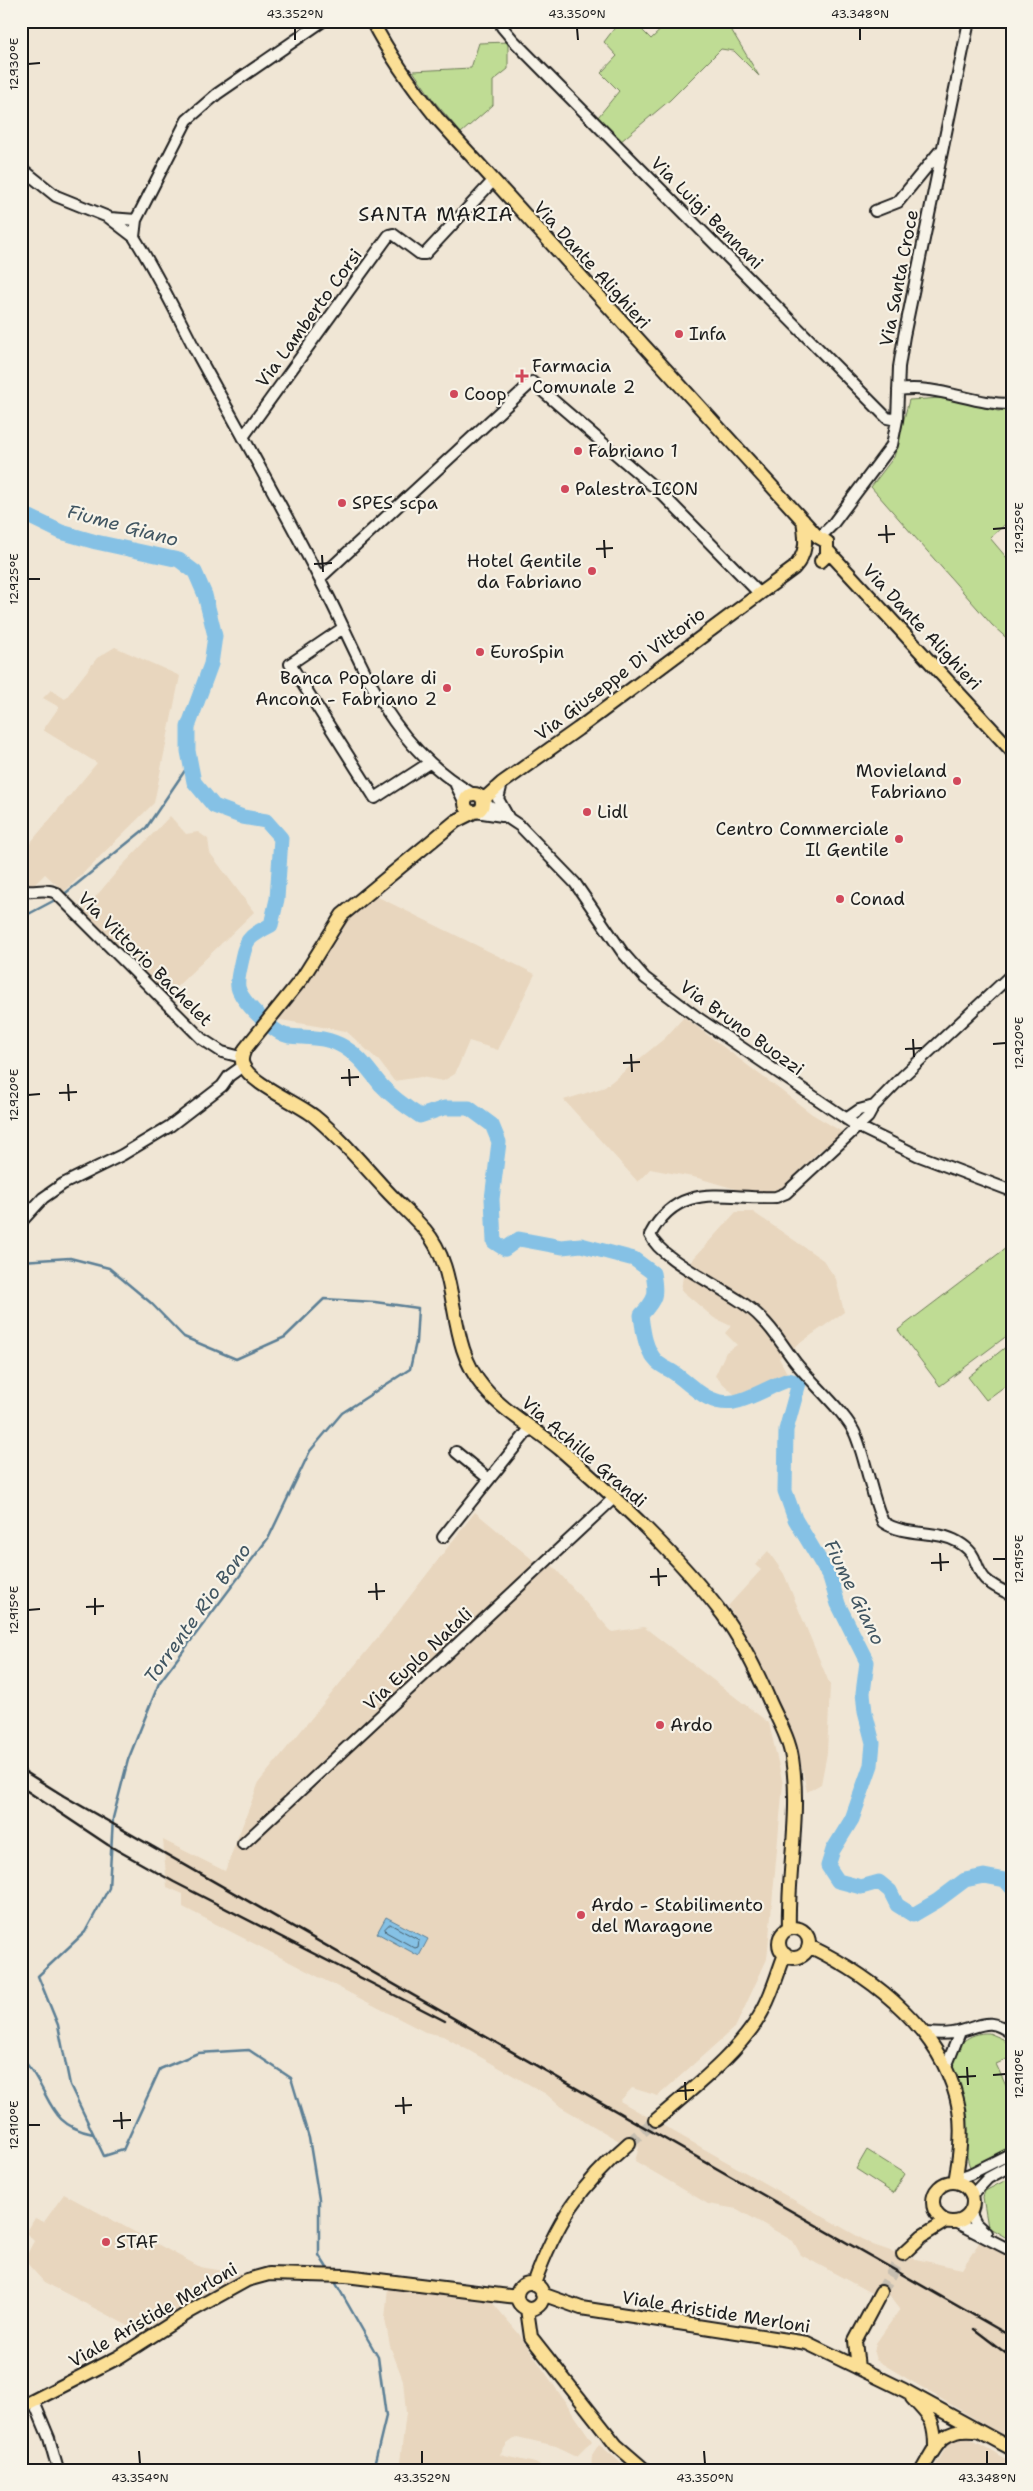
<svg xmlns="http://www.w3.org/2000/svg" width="1033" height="2491" font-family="'Shantell Sans',sans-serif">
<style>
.built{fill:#e8d6be}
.green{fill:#bfdc94;stroke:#6e7c58}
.water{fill:#85c1e5;stroke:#5b7f95}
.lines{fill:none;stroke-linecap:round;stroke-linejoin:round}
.shore{stroke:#465e6c;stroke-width:1}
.stream{stroke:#5b7f95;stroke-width:2.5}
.river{stroke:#85c1e5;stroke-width:15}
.major-tunnel{stroke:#c6beb0;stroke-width:12;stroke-dasharray:12 6;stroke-linecap:butt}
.minor-casing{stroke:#1c1c1c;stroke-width:14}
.major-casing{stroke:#1c1c1c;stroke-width:16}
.minor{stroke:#f7f3e8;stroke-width:10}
.major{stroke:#fbdf96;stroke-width:12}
.rail{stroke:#1c1c1c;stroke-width:2.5}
.ticks{fill:none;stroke:#1c1c1c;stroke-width:2}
.poi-dot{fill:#d1495b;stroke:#f7f3e8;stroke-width:2}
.labels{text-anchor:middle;stroke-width:4.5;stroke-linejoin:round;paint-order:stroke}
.street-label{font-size:18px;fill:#1c1c1c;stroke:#f7f3e8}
.poi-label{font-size:18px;fill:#1c1c1c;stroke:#f7f3e8;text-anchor:start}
.water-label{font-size:19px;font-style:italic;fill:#415662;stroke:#f7f3e8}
.quarter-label{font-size:20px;letter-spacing:1px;fill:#1c1c1c;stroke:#f7f3e8}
.neatline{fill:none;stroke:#1c1c1c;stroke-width:2}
.ticks-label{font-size:12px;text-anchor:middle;fill:#1c1c1c}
</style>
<rect width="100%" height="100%" fill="#f0e6d5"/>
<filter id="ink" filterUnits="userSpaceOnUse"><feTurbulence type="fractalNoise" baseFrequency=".02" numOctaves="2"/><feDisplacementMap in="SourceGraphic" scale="10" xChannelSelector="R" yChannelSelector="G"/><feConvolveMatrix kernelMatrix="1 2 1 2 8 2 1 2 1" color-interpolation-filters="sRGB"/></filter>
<g filter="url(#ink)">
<path class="built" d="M115,647L180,676L154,803L62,894L59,887L45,874L31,888L23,886L21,854L97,763L43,730L59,707L43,698L51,690L65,699L97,658Z
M170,816L186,834L198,832L208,839L210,853L254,912L166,997L81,914L120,868Z
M376,896L535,974L498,1050L469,1041L455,1074L443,1081L421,1077L394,1081L379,1061L346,1031L275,1019L336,941L350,916Z
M684,1017L812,1114L844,1133L818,1152L783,1188L766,1192L749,1193L698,1178L650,1169L638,1182L564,1100L605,1087L665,1038Z
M736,1212H753L823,1260L836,1279L844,1312L779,1358L788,1375L735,1395L715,1376L726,1352L737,1345L725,1333L731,1326L714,1318L681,1290L683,1276L694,1258Z
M475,1512L545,1570L552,1565L612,1632L644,1627L769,1723L783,1784L767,1959L736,2026L658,2096L632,2088L620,2101L873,2245L911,2258L962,2269L980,2241L1012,2260V2441L876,2360L874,2353L876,2343L900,2309L890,2296L876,2289L871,2293L801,2255L793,2241L737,2209L708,2204L635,2161L639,2147L624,2139L619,2141L561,2107L546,2094L443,2036L425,2032L183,1907V1894L167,1887L163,1840L225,1871L259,1782L387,1626Z
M768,1551L784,1574L830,1685L827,1753L821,1784L807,1792L796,1741L756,1656L728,1606L761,1570L755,1565Z
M64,2194L200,2267L242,2274L142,2333L44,2282L24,2260L34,2241L26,2233L35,2218L44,2222Z
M388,2287L492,2302L519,2334L592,2441L577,2456L556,2446L517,2437L507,2444L500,2455L535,2463L547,2470H399L406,2413L403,2380L390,2346L385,2319Z
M957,2436L969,2438L1012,2462V2470H933L951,2439Z
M599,2444L629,2470H591L592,2455Z"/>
<path class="green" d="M620,21H633L651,39L670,21H726L759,76L734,51L721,49L670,100L620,142L598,117L619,91L601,73L617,56L604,42Z
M508,42V69L493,81V105L461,133L434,101L413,71L471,68L479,43Z
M942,398L998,411L1012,410V518L990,538L1012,564V643L992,625L871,487L894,457L909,400Z
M1006,1248L1012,1255V1332L940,1386L898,1330Z
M1012,1342V1381L986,1400L968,1377Z
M989,2033L1003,2039L1012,2049V2057L996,2064L1012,2099V2149L971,2169C963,2154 968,2132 966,2116C964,2099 955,2084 953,2068C951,2046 969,2032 989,2033Z
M867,2150L905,2174L893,2193L856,2169Z
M1012,2177V2241L988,2227L983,2197L985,2191Z"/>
<path class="water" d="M386,1917L428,1939L419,1956L377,1933Z"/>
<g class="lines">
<path class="shore" d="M390,1924L419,1940L418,1947L415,1948L386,1932L385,1929Z"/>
<path class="stream" d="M62,896L146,828L190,763
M21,918L57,899
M21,1261L70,1258L109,1268L151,1303L184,1337L236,1359L285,1337L324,1299L375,1302L418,1308L416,1342L410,1369L342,1413L310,1451L269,1537L159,1683L128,1760L113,1818L109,1888L85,1932L38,1976L58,2025L70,2085L104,2156L123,2150L160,2069L198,2053L249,2050L291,2078L309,2138L319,2199V2255L329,2271
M21,2057C26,2063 31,2069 35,2076C53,2106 54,2126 93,2134
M334,2280L378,2357L386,2416L373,2470"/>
<path class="river" d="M21,515L30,517L61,532L96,542L179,560L195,572L205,595L215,636L211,664L188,727V751L194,782L214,806L243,817L266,821L281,838L277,899L271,925C246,938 246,939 240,968C239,973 237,981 238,987C241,1001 274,1034 289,1036C308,1038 326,1036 344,1047C361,1057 369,1071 381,1085C393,1098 406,1107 420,1116L444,1108H469L492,1125L499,1142L492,1199L494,1242L505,1249L519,1239L562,1247L581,1245L634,1259L653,1273C657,1295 656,1299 641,1315C643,1331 645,1350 657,1362C662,1367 671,1370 677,1375C694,1388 710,1406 734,1402C753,1398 770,1386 788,1380L799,1383L786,1430L785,1491L795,1519L830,1577L838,1604L867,1662L863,1693L865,1712L873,1743L871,1765L852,1819L833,1850L828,1866L838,1881L861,1887L879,1882L890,1891L897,1905L913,1915L937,1901L965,1880L984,1876L1005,1880L1012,1888"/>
<path class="major-tunnel" d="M629,2143L656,2120
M881,2292L903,2254"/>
<g class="minor-casing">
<path id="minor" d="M323,21L217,94L187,120L136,220L134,237C158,275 178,317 199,357C239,430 280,502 318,576C364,662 382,741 473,794
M501,21L502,27L513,40L887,418L897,420
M21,168L56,196L108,217L134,237
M875,211L898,202L939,152
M110,218L136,220
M898,390C938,384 973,405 1012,404
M243,437L389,235L393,234L420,254H425L492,182
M820,537L832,525L892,445L897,420L899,367L904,336L969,21
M320,578L532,382L661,493L759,593
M343,628L290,664L375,798L429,763
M502,783L498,799L508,817
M456,785L466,805
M484,802L520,826L575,883L623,953L645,978L698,1018L857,1126L917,1155L1012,1191
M476,812L502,816
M21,890C33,894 44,887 56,893L202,1039L222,1052L241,1057
M1012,974L902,1077L874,1106L868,1117L786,1193L776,1197C725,1200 680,1179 650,1235C663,1264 736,1291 761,1318C775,1331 784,1348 796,1363C811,1382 849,1416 856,1436C867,1464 871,1495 883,1522C905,1537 935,1529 958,1542C980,1555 972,1564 985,1579C992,1586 1003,1591 1012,1595
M846,1119L859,1110L874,1106
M21,1222L43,1198L63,1184L122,1155L170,1126L222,1086L229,1076L243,1066
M456,1452L489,1479
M443,1537L531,1427
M243,1844L615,1497
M926,2033C937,2034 950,2035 961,2031C983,2025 990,2017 1012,2034
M946,2067L960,2032
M955,2179L970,2174L1012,2153
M972,2195L988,2178L1012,2165
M970,2212L976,2224L986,2233
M955,2222L1012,2251
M34,2402L49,2438L58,2470"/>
</g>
<g class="major-casing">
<path id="major" d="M372,21C390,56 412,87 437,118L818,537L827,542V555L821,561
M828,551L1012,751
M465 803a9 9 0 1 1 18 0a9 9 0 1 1-18 0Z
M483,800L502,783L578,729L794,568C808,552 806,540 803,520
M474,812L456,821L342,915L303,977L245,1049C243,1054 240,1059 243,1065C251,1084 296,1102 314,1116C341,1138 363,1165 387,1191C399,1204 413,1216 425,1230C463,1274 444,1341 484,1388C505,1413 536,1429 561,1450C618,1500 677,1554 723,1615C741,1639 758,1674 770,1702C778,1720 789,1738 792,1758C801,1814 787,1872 789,1929
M779 1943a15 15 0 1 1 30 0a15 15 0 1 1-30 0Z
M809,1946C875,1978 945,2032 959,2109C963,2133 959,2159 955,2182
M656,2120C691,2090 744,2049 764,2008C773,1991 778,1972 785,1954
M933 2202a20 20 0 1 1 40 0a20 20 0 1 1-40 0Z
M903,2254L922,2236L946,2221
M517 2296a13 13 0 1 1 26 0a13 13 0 1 1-26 0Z
M534,2284C555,2224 581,2184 629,2143
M542,2294L581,2308L807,2343L904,2390L1012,2449
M527,2309L531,2337L616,2445L645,2470
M858,2368L855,2341L881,2292
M912,2398C930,2418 935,2419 935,2447
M21,2407L119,2357L191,2311L247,2280L269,2274L346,2276L517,2297
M922,2470C937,2444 942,2428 975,2431"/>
</g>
<use href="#minor" class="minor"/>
<use href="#major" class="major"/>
<path class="rail" d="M21,1769L64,1796L1012,2337
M21,1787L108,1845L174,1882L445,2021
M974,2329L1012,2358"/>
</g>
</g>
<path class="ticks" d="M295,28V40M577,28L578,40M860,28V40M28,64L40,63M886,525L887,543M993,529L1006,528M878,535L895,534M604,540L605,558M596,549L613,548M322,555L323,572M314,564L332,563M28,579H40M913,1039L914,1057M993,1044L1006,1043M905,1049L922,1048M631,1054L632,1072M623,1063L640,1062M349,1069L350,1086M341,1078L359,1077M68,1084L69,1101M59,1093L77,1092M28,1095L40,1094M940,1553L941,1571M993,1559H1006M931,1563L949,1562M658,1568L659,1586M650,1577L667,1576M376,1583L377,1600M368,1592L385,1591M95,1598V1615M86,1607L104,1606M28,1610L40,1609M967,2067L968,2085M993,2075L1006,2074M958,2077L976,2076M685,2082L686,2100M677,2091L694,2090M403,2097L404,2114M395,2106L412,2105M121,2112L122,2129M113,2121L131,2120M28,2125H40M139,2451L140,2464M422,2451V2464M704,2451L705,2464M987,2451V2464"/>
<g class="poi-dot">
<circle cx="679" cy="334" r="5"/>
<path d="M519.5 368.5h5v5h5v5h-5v5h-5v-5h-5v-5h5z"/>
<circle cx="454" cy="394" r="5"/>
<circle cx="578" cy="451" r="5"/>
<circle cx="565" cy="489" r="5"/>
<circle cx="342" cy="503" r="5"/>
<circle cx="592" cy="571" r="5"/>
<circle cx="480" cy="652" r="5"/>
<circle cx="447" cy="688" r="5"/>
<circle cx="957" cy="781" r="5"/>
<circle cx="587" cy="812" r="5"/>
<circle cx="899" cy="839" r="5"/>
<circle cx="840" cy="899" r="5"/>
<circle cx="660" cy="1725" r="5"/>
<circle cx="581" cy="1915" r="5"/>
<circle cx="106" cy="2242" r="5"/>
</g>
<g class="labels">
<g class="street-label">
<text transform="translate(707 213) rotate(45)" y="6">Via Luigi Bennani</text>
<text transform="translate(592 265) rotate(48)" y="6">Via Dante Alighieri</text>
<text transform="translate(899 278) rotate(-79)" y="6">Via Santa Croce</text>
<text transform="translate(309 318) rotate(-54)" y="6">Via Lamberto Corsi</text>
<text transform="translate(922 627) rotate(47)" y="6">Via Dante Alighieri</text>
<text transform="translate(620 674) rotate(-37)" y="6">Via Giuseppe Di Vittorio</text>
<text transform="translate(145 959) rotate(45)" y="6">Via Vittorio Bachelet</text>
<text transform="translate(742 1028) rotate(36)" y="6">Via Bruno Buozzi</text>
<text transform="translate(584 1452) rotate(41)" y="6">Via Achille Grandi</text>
<text transform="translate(418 1659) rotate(-43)" y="6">Via Euplo Natali</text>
<text transform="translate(716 2312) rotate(9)" y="6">Viale Aristide Merloni</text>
<text transform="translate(153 2315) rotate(-30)" y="6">Viale Aristide Merloni</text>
</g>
<g class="poi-label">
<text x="689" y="340">Infa</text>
<text x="532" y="372">Farmacia<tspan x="532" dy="21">Comunale 2</tspan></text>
<text x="464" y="400">Coop</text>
<text x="588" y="457">Fabriano 1</text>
<text x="575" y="495">Palestra ICON</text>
<text x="352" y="509">SPES scpa</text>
<text x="582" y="567" text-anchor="end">Hotel Gentile<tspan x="582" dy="21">da Fabriano</tspan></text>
<text x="490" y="658">EuroSpin</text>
<text x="437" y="684" text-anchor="end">Banca Popolare di<tspan x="437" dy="21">Ancona - Fabriano 2</tspan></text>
<text x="947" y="777" text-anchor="end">Movieland<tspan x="947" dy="21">Fabriano</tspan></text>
<text x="597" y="818">Lidl</text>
<text x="889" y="835" text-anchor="end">Centro Commerciale<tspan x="889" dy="21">Il Gentile</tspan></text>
<text x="850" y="905">Conad</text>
<text x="670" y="1731">Ardo</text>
<text x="591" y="1911">Ardo - Stabilimento<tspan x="591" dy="21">del Maragone</tspan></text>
<text x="116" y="2248">STAF</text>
</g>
<g class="water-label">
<text transform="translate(123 525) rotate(15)" y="7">Fiume Giano</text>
<text transform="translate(855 1592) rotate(64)" y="7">Fiume Giano</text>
<text transform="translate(197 1613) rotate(-54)" y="7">Torrente Rio Bono</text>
</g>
<g class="quarter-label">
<text x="436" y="221">SANTA MARIA</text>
</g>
</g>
<rect width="1033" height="2491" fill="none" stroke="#f7f3e8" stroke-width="55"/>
<rect x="28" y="28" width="978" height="2436" class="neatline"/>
<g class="ticks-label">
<text x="295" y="18">43.352°N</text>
<text x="577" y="18">43.350°N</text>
<text x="860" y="18">43.348°N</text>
<text transform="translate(14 64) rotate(-90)" y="4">12.930°E</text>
<text transform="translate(1019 528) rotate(-90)" y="4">12.925°E</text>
<text transform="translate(14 579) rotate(-90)" y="4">12.925°E</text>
<text transform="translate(1019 1043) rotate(-90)" y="4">12.920°E</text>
<text transform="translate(14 1095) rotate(-90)" y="4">12.920°E</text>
<text transform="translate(1019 1559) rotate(-90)" y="4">12.915°E</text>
<text transform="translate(14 1610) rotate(-90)" y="4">12.915°E</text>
<text transform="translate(1019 2074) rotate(-90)" y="4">12.910°E</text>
<text transform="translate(14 2125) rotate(-90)" y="4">12.910°E</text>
<text x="140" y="2482">43.354°N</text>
<text x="422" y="2482">43.352°N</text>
<text x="705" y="2482">43.350°N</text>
<text x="987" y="2482">43.348°N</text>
</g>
</svg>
